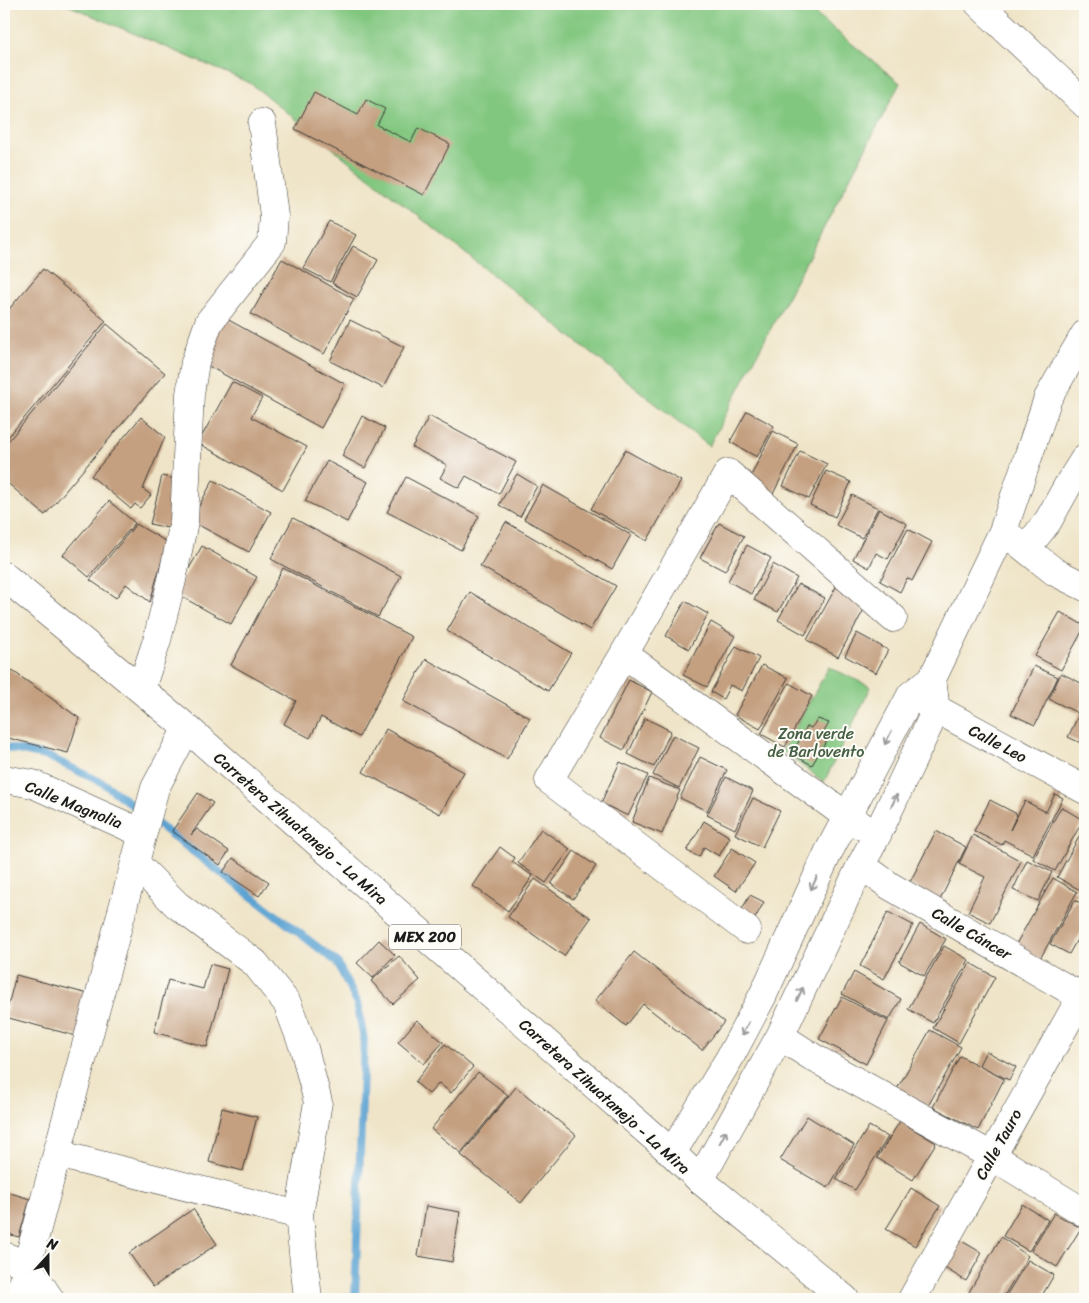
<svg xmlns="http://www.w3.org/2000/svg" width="1089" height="1303" font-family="Sriracha,sans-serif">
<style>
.green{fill:#82c780;stroke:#4f724e}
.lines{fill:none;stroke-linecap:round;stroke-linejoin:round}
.stream{stroke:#5ba3d2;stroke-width:8}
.building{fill:#c4a081}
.street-casing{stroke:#3c3a36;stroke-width:29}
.highway-casing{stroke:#3c3a36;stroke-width:29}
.street{stroke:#fff;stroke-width:28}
.highway{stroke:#fff;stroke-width:28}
.oneway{stroke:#999}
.labels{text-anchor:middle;stroke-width:4;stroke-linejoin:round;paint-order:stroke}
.shield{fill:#fdfcf7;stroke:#605f5e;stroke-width:1}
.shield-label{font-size:15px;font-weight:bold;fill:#1c1c1c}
.park-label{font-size:16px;fill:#456044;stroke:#fdfcf7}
.street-label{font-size:16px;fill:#1c1c1c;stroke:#fdfcf7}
</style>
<rect width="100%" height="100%" fill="#fdfcf7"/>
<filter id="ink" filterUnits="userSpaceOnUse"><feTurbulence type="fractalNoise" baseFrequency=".02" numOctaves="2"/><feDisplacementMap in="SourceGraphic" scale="10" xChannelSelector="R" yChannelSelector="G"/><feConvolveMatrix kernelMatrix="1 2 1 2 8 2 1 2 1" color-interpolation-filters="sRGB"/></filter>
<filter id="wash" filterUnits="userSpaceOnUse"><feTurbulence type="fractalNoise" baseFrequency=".0096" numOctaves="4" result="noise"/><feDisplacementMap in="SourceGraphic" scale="20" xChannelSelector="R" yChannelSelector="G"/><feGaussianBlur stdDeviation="1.12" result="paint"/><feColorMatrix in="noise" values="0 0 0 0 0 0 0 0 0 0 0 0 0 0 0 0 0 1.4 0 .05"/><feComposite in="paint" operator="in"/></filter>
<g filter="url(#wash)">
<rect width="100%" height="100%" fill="#efe4c7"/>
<path class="green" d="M65,4H803L900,83L709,446L250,83Z
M829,667L871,687L824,782L782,751Z"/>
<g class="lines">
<path class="stream" d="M4,747L49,757L103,783L143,813
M152,820L337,962L357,1003L364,1039L355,1299"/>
</g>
<g id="blocks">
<path class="building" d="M314,92L358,115L366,99L385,109L377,125L411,142L418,128L450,144L424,195L295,129Z
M329,221L356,235L330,282L303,268Z
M353,246L378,260L357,297L332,283Z
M282,259L354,299L324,354L251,314Z
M43,269L106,321L4,442V315Z
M225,318L345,384L321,428L201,362Z
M350,320L404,347L383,388L330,361Z
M107,324L165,373L45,515L4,480V446Z
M232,382L262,398L251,417L307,447L283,490L198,443Z
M747,411L774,426L757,457L730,442Z
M362,416L385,428L365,468L342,456Z
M429,416L516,462L499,494L466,476L459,488L440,478L447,465L412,447Z
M141,417L165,437L143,489L151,495L140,508L135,504L131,509L91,476Z
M773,431L798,444L772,496L747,484Z
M625,450L681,481L647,541L591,509Z
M800,451L827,464L809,499L783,486Z
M327,461L368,482L347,522L305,501Z
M826,471L851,482L835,517L810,505Z
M517,474L537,486L520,517L499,505Z
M162,476L183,481L172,529L150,524Z
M406,477L479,516L461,550L387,512Z
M213,480L271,512L249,552L191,521Z
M543,485L631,535L612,569L524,519Z
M852,495L878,508L862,538L836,525Z
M109,501L135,523L89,577L63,555Z
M879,509L907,524L888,559L876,553L869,568L853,559Z
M293,518L401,576L378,617L271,559Z
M506,522L616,586L590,630L480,566Z
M719,523L744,536L725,571L700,558Z
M136,524L167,542L150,602L126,584L116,598L90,580Z
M908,529L932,542L912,581L907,578L900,592L880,581Z
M747,545L771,558L751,594L728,581Z
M202,546L257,577L231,624L175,593Z
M773,564L797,578L778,612L754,600Z
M283,568L412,637L359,737L321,717L310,738L284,724L296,701L231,665Z
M798,584L825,598L805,635L778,620Z
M836,587L867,604L838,657L807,640Z
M470,592L571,653L548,691L447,631Z
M685,601L708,614L689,649L666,636Z
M1060,612L1085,626L1061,670L1035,656Z
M711,622L735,636L707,687L683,675Z
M857,633L888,650L876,673L845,656Z
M736,646L759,658L742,691L730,685L723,699L711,692Z
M426,659L530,718L507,759L403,701Z
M762,665L788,678L760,729L735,715Z
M1034,666L1058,677L1035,725L1011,714Z
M7,667L79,718L68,753L4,737V671Z
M1061,673L1085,685V699L1078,713L1049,699Z
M629,680L652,692L624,750L600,738Z
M789,683L812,696L785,747L761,734Z
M1085,702V745L1068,737Z
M645,718L671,731L654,767L628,754Z
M818,719L829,723L821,737L827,740L812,765L792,754L807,726L811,728Z
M386,729L464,772L440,814L363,772Z
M673,735L699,748L679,788L653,775Z
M700,757L727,770L707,811L680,798Z
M620,762L648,775L628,816L601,803Z
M726,777L753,791L735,829L707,815Z
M649,778L680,790L662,834L632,822Z
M198,793L213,803L191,835L197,829L229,851L220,865L172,831Z
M1055,794L1063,798L1033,855L1004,840L1002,845L974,831L990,800L1017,814L1010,830L1025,801L1046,812Z
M753,798L780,811L762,847L735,834Z
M1061,807L1083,820L1055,871L1033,859Z
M704,821L730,837L719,856L704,847L699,857L687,851Z
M1085,826V880L1080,890L1057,877Z
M541,829L570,849L546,883L518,863Z
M936,831L966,847L940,900L909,884Z
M973,835L1021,861L990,923L968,912L985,877L959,864Z
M500,847L515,858L512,862L533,876L508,911L473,886Z
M732,848L755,863L736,891L714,876Z
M574,851L596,866L573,899L551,884Z
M233,858L269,882L259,896L223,872Z
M1027,860L1052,872L1038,901L1013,890Z
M1053,878L1077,892L1040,959L1015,946Z
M535,879L591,918L564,956L508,917Z
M1085,890V901L1080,898Z
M750,895L764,902L753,922L739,914Z
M1075,900L1085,906V925L1069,954L1050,944Z
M888,912L913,925L884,979L860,966Z
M920,924L946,939L924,976L899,962Z
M379,940L395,955L373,978L357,963Z
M944,946L969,960L933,1023L908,1009Z
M634,952L724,1022L702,1050L643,1004L626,1026L595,1001Z
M399,956L420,980L393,1004L371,981Z
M970,963L995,977L959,1043L933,1028Z
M210,964L228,969L207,1047L154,1032L168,980L203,989Z
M854,972L901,999L889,1020L842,994Z
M16,975L92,995L80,1037L5,1017Z
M842,997L888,1021L866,1064L819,1039Z
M417,1020L443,1042L424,1064L398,1042Z
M930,1030L961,1047L928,1106L897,1089Z
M445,1044L473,1067L451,1093L439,1083L429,1094L415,1082Z
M986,1051L1016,1067L1009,1080L979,1065Z
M960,1056L1004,1079L978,1130L933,1107Z
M478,1072L508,1095L461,1153L431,1129Z
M516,1087L576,1135L521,1203L461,1155Z
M222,1108L257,1117L243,1171L209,1162Z
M807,1116L854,1145L828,1188L780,1160Z
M900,1121L936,1143L913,1180L877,1158Z
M869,1126L888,1137L855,1190L836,1179Z
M911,1188L940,1206L915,1246L886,1229Z
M4,1191L30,1199L19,1237L4,1233Z
M1022,1204L1048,1220L1029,1251L1003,1236Z
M426,1206L460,1212L452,1262L418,1256Z
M193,1209L217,1244L153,1287L129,1253Z
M1054,1213L1081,1228L1057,1267L1031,1251Z
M1001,1237L1028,1256L1002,1299H979L969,1292Z
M960,1240L982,1253L966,1281L943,1267Z
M1028,1260L1054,1275L1040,1299H1004Z"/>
</g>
</g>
<g filter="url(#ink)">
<use href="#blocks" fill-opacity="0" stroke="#3c3a36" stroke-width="1"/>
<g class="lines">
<g class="street-casing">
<path id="street" d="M979,4L1085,104
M1012,538L1055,572L1085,587
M1026,549L1048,521L1068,485L1085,458
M624,654L848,817L862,826
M141,689L157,640L172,580L184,521L190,394L195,362L209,322L272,242L274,216L262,123
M920,700L1085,790
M4,779L33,784L142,833
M136,864L177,905L255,963L287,1003L304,1048L318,1102L299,1215L308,1299
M861,865L890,886L1085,999
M747,930L549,780L624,654L728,473L893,618
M780,1036L814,1058L992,1156L1085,1213
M672,1153L729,1059L763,995L828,853L911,695L932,679L1003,531L1048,398L1085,334
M57,1154L299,1215
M700,1180L780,1036L861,865L877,835L936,710L932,679
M4,1256L27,1265L50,1299
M18,1299L155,788L187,728
M912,1299L1085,990"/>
</g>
<g class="highway-casing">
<path id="highway" d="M4,576L187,728L672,1153L700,1180L845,1299"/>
</g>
<use href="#street" class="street"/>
<use href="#highway" class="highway"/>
</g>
<defs><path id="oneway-shaft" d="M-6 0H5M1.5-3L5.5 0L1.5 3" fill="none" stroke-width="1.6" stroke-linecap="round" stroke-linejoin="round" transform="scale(1.25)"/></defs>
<g class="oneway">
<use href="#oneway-shaft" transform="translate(888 738) rotate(117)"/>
<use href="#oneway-shaft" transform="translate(894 801) rotate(-65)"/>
<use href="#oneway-shaft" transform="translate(814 883) rotate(115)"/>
<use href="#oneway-shaft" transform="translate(800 994) rotate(-65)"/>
<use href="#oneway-shaft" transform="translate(745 1029) rotate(118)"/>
<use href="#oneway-shaft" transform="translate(723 1137) rotate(-62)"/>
</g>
</g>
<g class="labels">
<rect class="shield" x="389" y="924.5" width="72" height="25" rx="4"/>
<g class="shield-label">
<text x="425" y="942">MEX 200</text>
</g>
<g class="park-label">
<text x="816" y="739">Zona verde<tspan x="816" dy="18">de Barlovento</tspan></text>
</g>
<g class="street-label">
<text transform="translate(998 743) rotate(28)" y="6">Calle Leo</text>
<text transform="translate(74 804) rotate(22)" y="6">Calle Magnolia</text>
<text transform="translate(301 828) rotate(41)" y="6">Carretera Zihuatanejo - La Mira</text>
<text transform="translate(972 933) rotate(30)" y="6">Calle Cáncer</text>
<text transform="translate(605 1096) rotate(42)" y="6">Carretera Zihuatanejo - La Mira</text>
<text transform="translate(998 1144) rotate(-61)" y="6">Calle Tauro</text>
</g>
</g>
<rect width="1089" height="1303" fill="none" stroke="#fdfcf7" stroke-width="20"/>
<g transform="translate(48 1256) rotate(21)" stroke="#fdfcf7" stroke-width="4" paint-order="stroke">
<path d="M0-4L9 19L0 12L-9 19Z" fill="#1c1c1c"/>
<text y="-8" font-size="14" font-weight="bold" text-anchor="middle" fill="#1c1c1c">N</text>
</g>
</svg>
